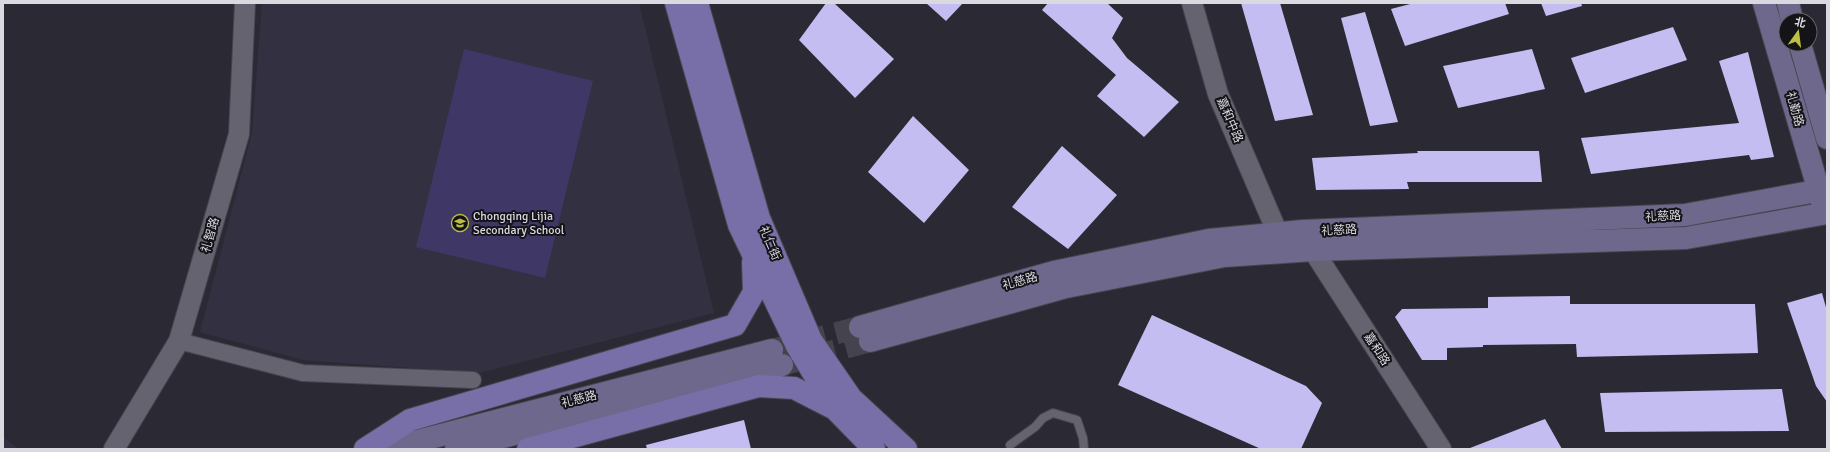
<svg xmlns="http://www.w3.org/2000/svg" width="1830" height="452" font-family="Signika,'Noto Sans SC',sans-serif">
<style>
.built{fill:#333141}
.green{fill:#3f3765}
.building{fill:#c4bdf2}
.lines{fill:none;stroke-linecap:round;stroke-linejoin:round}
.secondary-tunnel{stroke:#45444e;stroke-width:22;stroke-dasharray:22 11;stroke-linecap:butt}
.service-casing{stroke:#47464f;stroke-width:10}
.minor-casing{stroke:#47464f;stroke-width:18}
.tertiary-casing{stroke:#47464f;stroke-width:22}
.secondary-casing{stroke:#47464f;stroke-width:24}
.primary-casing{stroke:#47464f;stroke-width:24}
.service{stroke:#64636f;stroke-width:8}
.minor{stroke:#64636f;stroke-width:16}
.tertiary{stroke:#64636f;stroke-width:20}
.secondary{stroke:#6e698c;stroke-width:22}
.primary{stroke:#796fa8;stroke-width:22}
.labels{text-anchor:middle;stroke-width:4;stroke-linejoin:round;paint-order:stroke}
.street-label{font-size:12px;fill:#dad9e0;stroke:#141318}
.poi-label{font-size:12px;fill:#dad9e0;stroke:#141318;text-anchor:start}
</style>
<rect width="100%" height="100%" fill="#2b2a34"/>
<path class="built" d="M262,3H639L714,313L479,373L303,360L200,332L252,133Z
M3,437L18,449H3Z"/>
<path class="green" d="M464,49L593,81L545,278L416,247Z"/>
<path class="building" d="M826,3H834L894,59L855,98L799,40Z
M926,3H963L946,21Z
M1048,3H1107L1123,18L1112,38L1127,58L1179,102L1144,137L1097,96L1116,75L1042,10Z
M1241,3H1280L1313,115L1275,121Z
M1414,3H1505L1509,14L1405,46L1391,9Z
M1541,3H1581L1582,6L1546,16Z
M1365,12L1398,122L1370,126L1341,18Z
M1673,27L1687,60L1585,93L1571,58Z
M1532,49L1545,89L1458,108L1443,66Z
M1748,52L1774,157L1751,160L1749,155L1591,174L1581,138L1739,123L1719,61Z
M913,116L969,170L924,223L868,172Z
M1062,146L1117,195L1068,249L1012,207Z
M1417,151H1539L1542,182H1407L1409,189L1316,190L1312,158L1418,153Z
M1822,293L1827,311V402L1816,386L1787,303Z
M1570,296V304H1755L1758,353L1577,357L1576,344L1483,345V347L1447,348V360H1422L1395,317L1402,309L1488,308V297Z
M1152,315L1306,386L1322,403L1301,449H1261L1118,385Z
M1782,389L1789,431L1605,432L1600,393Z
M1545,419L1562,449H1471L1470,448Z
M744,420L751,449H647L646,445Z"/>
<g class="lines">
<path class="secondary-tunnel" d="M772,350L860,327
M782,365L870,341"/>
<g class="service-casing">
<path id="service" d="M1010,445L1035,427L1043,418L1053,413L1077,420L1083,438L1084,449"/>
</g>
<g class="minor-casing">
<path id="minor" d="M179,341L303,373L473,380"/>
</g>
<g class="tertiary-casing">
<path id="tertiary" d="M1192,3L1218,94L1278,234
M1313,250L1441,449
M114,449L179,341L239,134L245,3"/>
</g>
<g class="secondary-casing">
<path id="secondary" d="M1764,3L1823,205
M1788,3L1792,20
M1800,44L1827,138
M860,327L1054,272L1209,240L1303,231L1685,215L1827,189
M870,341L1066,287L1224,256L1313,250L1686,238L1827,213
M387,449L772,350
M456,449L782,365"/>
</g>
<g class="primary-casing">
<path id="primary" d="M676,3L739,225L797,346L835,409L874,449
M697,3L759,218L811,340L851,398L906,449
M365,449L410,420L735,325L754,292L753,262
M528,449L759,386L794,388L835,409"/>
</g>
<use href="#service" class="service"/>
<use href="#minor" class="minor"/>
<use href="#tertiary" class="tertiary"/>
<use href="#secondary" class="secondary"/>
<use href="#primary" class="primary"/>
</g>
<defs>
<g id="school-ring" transform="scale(0.9)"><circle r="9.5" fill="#141318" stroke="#bcbf43" stroke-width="1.5"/><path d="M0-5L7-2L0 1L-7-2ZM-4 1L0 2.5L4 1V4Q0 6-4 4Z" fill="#bcbf43"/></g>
</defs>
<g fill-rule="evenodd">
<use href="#school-ring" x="460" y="223"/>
</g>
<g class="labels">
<g class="street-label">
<text transform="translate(1795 109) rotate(74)" y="4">礼勤路</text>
<text transform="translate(1230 120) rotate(67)" y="4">嘉和中路</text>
<text transform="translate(1663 216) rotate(-3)" y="4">礼慈路</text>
<text transform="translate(1339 230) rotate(-3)" y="4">礼慈路</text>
<text transform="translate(210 235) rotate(-74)" y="4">礼智路</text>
<text transform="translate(770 243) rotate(67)" y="4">礼仁街</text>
<text transform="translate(1020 281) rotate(-16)" y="4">礼慈路</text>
<text transform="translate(1377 349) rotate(57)" y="4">嘉和路</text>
<text transform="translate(579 399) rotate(-14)" y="4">礼慈路</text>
</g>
<g class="poi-label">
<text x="473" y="220">Chongqing Lijia<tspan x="473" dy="14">Secondary School</tspan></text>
</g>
</g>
<rect width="1830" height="452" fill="none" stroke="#dad9e0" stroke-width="8"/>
<g transform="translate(1798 32) rotate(14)"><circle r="19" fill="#141318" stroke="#636268"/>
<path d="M0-3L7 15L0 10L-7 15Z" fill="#bcbf43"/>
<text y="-6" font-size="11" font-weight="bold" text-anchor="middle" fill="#dad9e0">北</text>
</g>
</svg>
